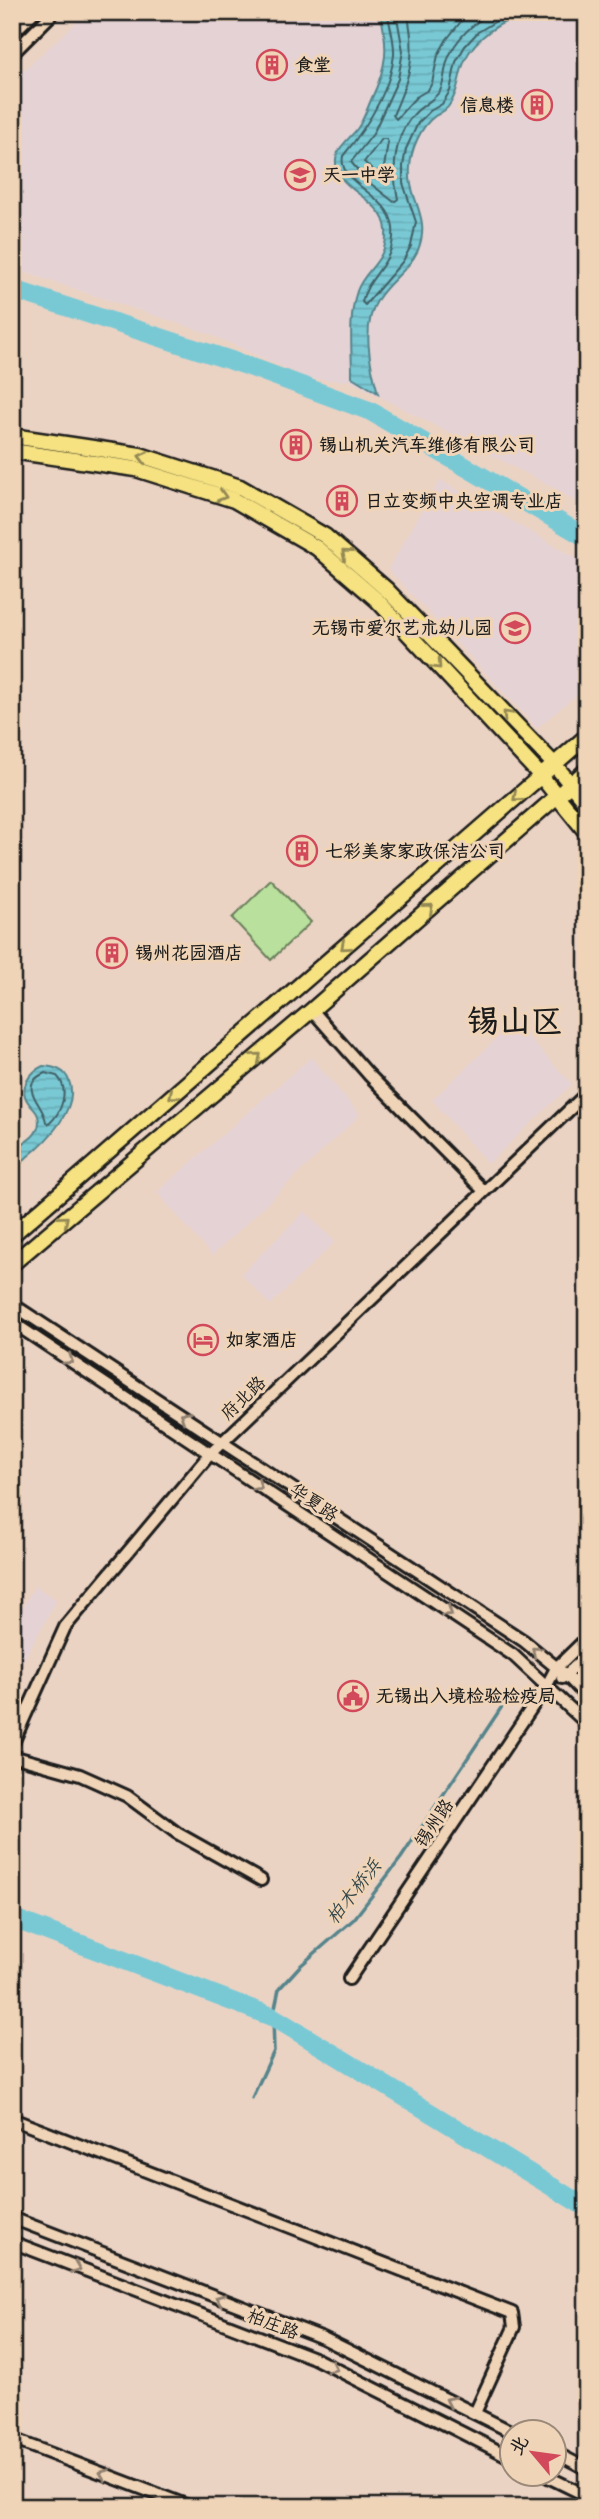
<svg xmlns="http://www.w3.org/2000/svg" width="599" height="2519" font-family="Delius,'LXGW WenKai TC',sans-serif">
<style>
.built{fill:#e5d2d4}
.garden{fill:#b9e09c;stroke:#6a7e5c;stroke-width:2}
.water{fill:url(#water-rules);stroke:#54848b;stroke-width:2}
.lines{fill:none;stroke-linecap:round;stroke-linejoin:round}
.shore{stroke:#416166;stroke-width:2}
.stream{stroke:#54848b;stroke-width:3.5}
.river{stroke:#79c9d5;stroke-width:19}
.minor-casing{stroke:#1c1c1c;stroke-width:16}
.major-casing{stroke:#1c1c1c;stroke-width:19}
.minor{stroke:#f0d4b7;stroke-width:10}
.major{stroke:#f6e281;stroke-width:14}
.oneway{stroke:#948954}
.oneway2{stroke:#918171}
.labels{text-anchor:middle;stroke-width:6;stroke-linejoin:round;paint-order:stroke}
.poi-label{font-size:18px;font-weight:bold;fill:#1c1c1c;stroke:#f0d4b7;text-anchor:start}
.street-label{font-size:18px;fill:#1c1c1c;stroke:#f0d4b7}
.water-label{font-size:19px;font-style:italic;fill:#33474a;stroke:#f0d4b7}
.town-label{font-size:32px;font-weight:bold;fill:#1c1c1c;stroke:#f0d4b7}
</style>
<defs>
<pattern id="water-rules" width="6" height="5" patternUnits="userSpaceOnUse" patternTransform="scale(1.75)"><rect width="6" height="5" fill="#79c9d5"/><path d="M0 2.5h6" fill="none" stroke="#68acb6"/></pattern>
</defs>
<rect width="100%" height="100%" fill="#ebd3c4"/>
<filter id="ink" filterUnits="userSpaceOnUse"><feTurbulence type="fractalNoise" baseFrequency=".0143" numOctaves="2"/><feDisplacementMap in="SourceGraphic" scale="14" xChannelSelector="R" yChannelSelector="G"/><feConvolveMatrix kernelMatrix="1 2 1 2 8 2 1 2 1" color-interpolation-filters="sRGB"/></filter>
<g filter="url(#ink)">
<path class="built" d="M88,12H587V509L554,488L350,381L309,379L207,333L12,268V81Z
M440,480L587,564V686L537,728L388,569Z
M514,1022L572,1084L488,1164L432,1100Z
M311,1057L360,1115L212,1256L157,1192Z
M305,1211L335,1242L270,1305L241,1274Z
M35,1586L57,1600L15,1676L12,1675V1625Z"/>
<path class="garden" d="M271,880L311,922L271,960L232,918Z"/>
<path class="water" d="M380,12H551C539,15 526,15 515,18C493,25 468,45 462,68C458,82 457,95 448,107C444,112 440,113 435,116C420,127 411,150 410,167C407,199 432,216 418,250C409,270 389,281 378,299C361,326 370,365 378,393L352,377C352,349 348,318 357,291C365,268 388,262 386,230C384,197 333,191 336,159C337,148 350,138 357,129C363,121 367,109 371,100C387,66 389,49 380,12Z
M43,1066C54,1067 65,1069 69,1081C80,1108 46,1142 27,1157C22,1162 18,1168 12,1173V1147C26,1144 43,1133 38,1116C37,1111 31,1107 28,1102C18,1088 30,1072 43,1066Z"/>
<g class="lines">
<path class="shore" d="M387,12C390,26 395,41 394,55C390,92 366,128 343,156C337,185 390,193 393,228C396,264 368,274 362,302L365,305L403,261L411,246L416,222L403,183V166L406,149L418,123L430,111L442,104L450,91L456,62L465,46L478,32L511,12
M396,12L403,51L398,79L373,134L351,162L366,180L394,202L398,199C391,171 394,134 416,112C424,104 434,100 440,91C445,81 444,69 448,59C456,38 473,24 491,12
M407,12C417,55 410,77 393,115L396,119L416,97L428,90L432,83L438,55L447,39L463,19L472,12
M382,139H386L388,142L383,174L380,176L364,162Z
M45,1073L57,1076C70,1089 62,1112 49,1124L46,1122C44,1104 15,1086 45,1073Z"/>
<path class="stream" d="M252,2098L274,2051L273,2017L279,1989L299,1967L354,1919L401,1858L503,1705"/>
<path class="river" d="M12,289L248,366L370,411L587,538
M12,1918L273,2017L587,2208"/>
<g class="minor-casing">
<path id="minor" d="M12,34L34,12
M12,54L54,12
M312,1010L369,1075L484,1191
M12,1304L524,1641L567,1676L587,1697
M12,1322L513,1655L587,1724
M562,1678L587,1656
M12,1745L65,1627L210,1454L587,1093
M12,1756L80,1775L127,1796L177,1833L261,1880
M349,1979L547,1685L556,1668L587,1638
M12,2119L512,2313L514,2327L475,2413
M12,2218L323,2338L512,2432
M12,2242L314,2358L512,2458
M12,2439L191,2507
M554,2452L587,2469
M542,2474L587,2496"/>
</g>
<g class="major-casing">
<path id="major" d="M12,436L140,455L240,487L325,536L387,590L554,764L587,804
M12,451L136,469L234,500L317,548L377,600L541,776L587,833
M12,1235L587,736
M12,1264L312,1010L587,770"/>
</g>
<use href="#minor" class="minor"/>
<use href="#major" class="major"/>
</g>
<defs><path id="oneway-chevron" d="M-2-3.5L2.5 0L-2 3.5" fill="none" stroke-width="1.6" stroke-linecap="round" stroke-linejoin="round" transform="scale(1.75)"/></defs>
<g class="oneway">
<use href="#oneway-chevron" transform="translate(143 457) rotate(-166)"/>
<use href="#oneway-chevron" transform="translate(222 496) rotate(17)"/>
<use href="#oneway-chevron" transform="translate(346 554) rotate(-139)"/>
<use href="#oneway-chevron" transform="translate(437 665) rotate(47)"/>
<use href="#oneway-chevron" transform="translate(507 715) rotate(-134)"/>
<use href="#oneway-chevron" transform="translate(517 797) rotate(139)"/>
<use href="#oneway-chevron" transform="translate(429 908) rotate(-41)"/>
<use href="#oneway-chevron" transform="translate(345 946) rotate(139)"/>
<use href="#oneway-chevron" transform="translate(257 1057) rotate(-40)"/>
<use href="#oneway-chevron" transform="translate(173 1095) rotate(139)"/>
<use href="#oneway-chevron" transform="translate(64 1220) rotate(-40)"/>
</g>
<g class="oneway2">
<use href="#oneway-chevron" transform="translate(69 1360) rotate(34)"/>
<use href="#oneway-chevron" transform="translate(184 1416) rotate(-147)"/>
<use href="#oneway-chevron" transform="translate(258 1486) rotate(34)"/>
<use href="#oneway-chevron" transform="translate(448 1612) rotate(34)"/>
<use href="#oneway-chevron" transform="translate(536 1651) rotate(-140)"/>
<use href="#oneway-chevron" transform="translate(76 2268) rotate(21)"/>
<use href="#oneway-chevron" transform="translate(220 2299) rotate(-159)"/>
<use href="#oneway-chevron" transform="translate(333 2368) rotate(27)"/>
<use href="#oneway-chevron" transform="translate(450 2401) rotate(-154)"/>
<use href="#oneway-chevron" transform="translate(104 2474) rotate(-159)"/>
</g>
</g>
<defs>
<g id="building-ring" transform="scale(1.575)"><circle r="9.5" fill="#f0d4b7" stroke="#d1495b" stroke-width="1.5"/><path d="M-4-6H4V6H1V3H-1V6H-4ZM-2.5-4.3h1.7v1.8h-1.7ZM.8-4.3h1.7v1.8H.8ZM-2.5-1h1.7V.8h-1.7ZM.8-1h1.7V.8H.8Z" fill="#d1495b"/></g>
<g id="school-ring" transform="scale(1.575)"><circle r="9.5" fill="#f0d4b7" stroke="#d1495b" stroke-width="1.5"/><path d="M0-5L7-2L0 1L-7-2ZM-4 1L0 2.5L4 1V4Q0 6-4 4Z" fill="#d1495b"/></g>
<g id="hotel-ring" transform="scale(1.575)"><circle r="9.5" fill="#f0d4b7" stroke="#d1495b" stroke-width="1.5"/><path d="M-6-4.5h1.5V1H6V5H4.5V3h-9V5H-6ZM-4 0a1.8 1.8 0 1 1 3.6 0ZM.5 0V-2.5h3Q6-2.5 6 0Z" fill="#d1495b"/></g>
<g id="civic-ring" transform="scale(1.575)"><circle r="9.5" fill="#f0d4b7" stroke="#d1495b" stroke-width="1.5"/><path d="M-.6-6.5H3V-4.5H.6V-3L4-1V1h2V6H-6V1h2V-1L-.6-3ZM-1.2 2.5V6h2.4V2.5Z" fill="#d1495b"/></g>
</defs>
<g fill-rule="evenodd">
<use href="#building-ring" x="272" y="65"/>
<use href="#building-ring" x="537" y="105"/>
<use href="#school-ring" x="300" y="175"/>
<use href="#building-ring" x="296" y="445"/>
<use href="#building-ring" x="342" y="501"/>
<use href="#school-ring" x="515" y="628"/>
<use href="#building-ring" x="302" y="851"/>
<use href="#building-ring" x="112" y="953"/>
<use href="#hotel-ring" x="203" y="1340"/>
<use href="#civic-ring" x="353" y="1696"/>
</g>
<g class="labels">
<g class="poi-label">
<text x="295" y="71">食堂</text>
<text x="514" y="111" text-anchor="end">信息楼</text>
<text x="323" y="181">天一中学</text>
<text x="319" y="451">锡山机关汽车维修有限公司</text>
<text x="365" y="507">日立变频中央空调专业店</text>
<text x="492" y="634" text-anchor="end">无锡市爱尔艺术幼儿园</text>
<text x="325" y="857">七彩美家家政保洁公司</text>
<text x="135" y="959">锡州花园酒店</text>
<text x="226" y="1346">如家酒店</text>
<text x="376" y="1702">无锡出入境检验检疫局</text>
</g>
<g class="street-label">
<text transform="translate(243 1398) rotate(-44)" y="6">府北路</text>
<text transform="translate(314 1502) rotate(34)" y="6">华夏路</text>
<text transform="translate(434 1823) rotate(-56)" y="6">锡州路</text>
<text transform="translate(273 2324) rotate(21)" y="6">柏庄路</text>
</g>
<g class="water-label">
<text transform="translate(353 1891) rotate(-52)" y="7">柏木桥浜</text>
</g>
<g class="town-label">
<text x="515" y="1032">锡山区</text>
</g>
</g>
<rect width="599" height="2519" fill="none" stroke="#f0d4b7" stroke-width="42"/>
<rect x="21" y="21" width="557" height="2477" fill="none" stroke="#1c1c1c" stroke-width="2.5" filter="url(#ink)"/>
<g transform="translate(533 2453) rotate(299)"><circle r="33" fill="#f0d4b7" stroke="#9b8a79" stroke-width="2"/>
<path d="M0-5L12 26L0 18L-12 26Z" fill="#d1495b"/>
<text y="-10" font-size="19" font-weight="bold" text-anchor="middle" fill="#1c1c1c">北</text>
</g>
</svg>
